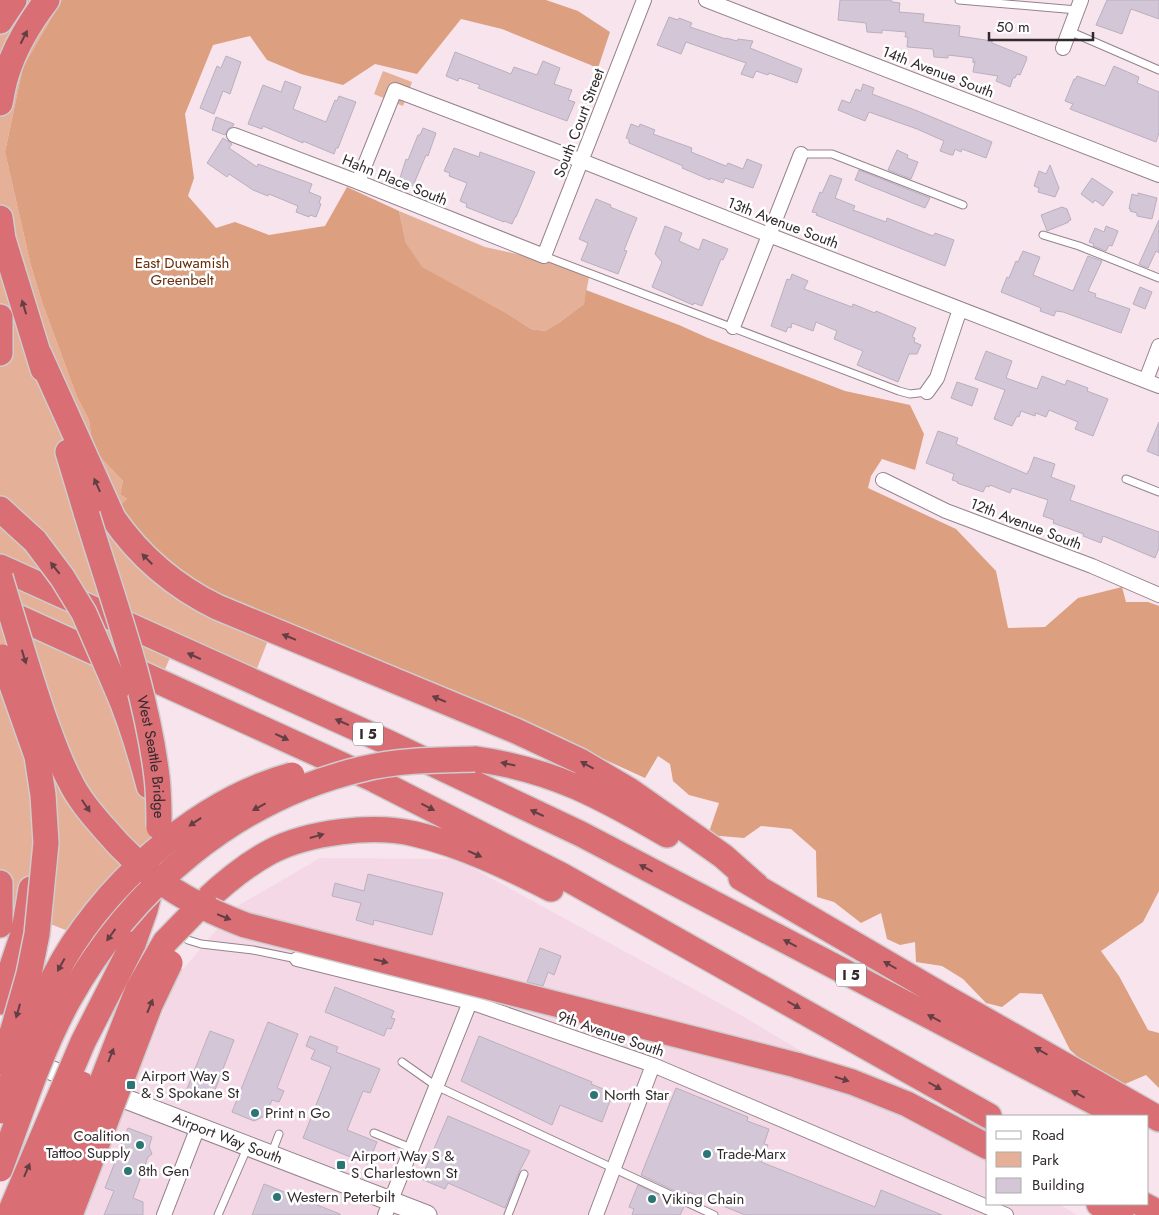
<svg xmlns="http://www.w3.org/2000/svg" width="1159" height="1215" font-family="Jost,sans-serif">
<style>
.built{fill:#f5d8e6}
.green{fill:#e4b097}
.forest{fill:#dc9f80}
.building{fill:#d3c7d7;stroke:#baafbf}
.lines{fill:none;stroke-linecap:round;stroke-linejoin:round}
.service-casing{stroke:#95838c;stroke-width:9}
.minor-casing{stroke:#95838c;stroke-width:16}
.secondary-casing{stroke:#95838c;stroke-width:21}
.motorway-casing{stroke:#cecccd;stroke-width:28}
.service{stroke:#fff;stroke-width:7}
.minor{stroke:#fff;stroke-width:14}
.secondary{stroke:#fff;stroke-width:19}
.motorway{stroke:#d96e75;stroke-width:25}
.motorway-bridge-casing{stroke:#cecccd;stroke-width:28;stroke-linecap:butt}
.motorway-bridge{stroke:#d96e75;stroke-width:25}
.oneway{fill:#633e43}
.poi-dot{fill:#2b7575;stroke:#fff;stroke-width:2}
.labels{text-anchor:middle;stroke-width:5;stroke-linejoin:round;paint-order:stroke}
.shield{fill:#fff;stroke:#6f6a6c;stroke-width:1}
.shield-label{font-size:14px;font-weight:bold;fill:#312a2d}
.street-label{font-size:15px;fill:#312a2d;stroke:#fff}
.park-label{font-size:15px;fill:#672f0c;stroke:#fff}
.poi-label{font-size:15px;fill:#312a2d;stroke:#fff;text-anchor:start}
</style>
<rect width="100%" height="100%" fill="#f8e4ed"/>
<path class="built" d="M320,858L456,859L739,1014L988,1162V1204H1059L1077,1215H82L178,975L236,907Z"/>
<path class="green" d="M0,0H62L23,67L5,152L31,266L42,302L77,397L89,420L91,435L99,456L123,481L120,494L127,499L116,508L126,522L135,526L149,549L276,620L252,681L175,646L142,723L153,834L126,954L0,904Z
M383,71L412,82L403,106L374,94Z
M399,211L485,247L544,260L589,277L584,304L560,322L545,331L531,329L508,314L421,267L406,243Z"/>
<path class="forest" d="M62,0H546L578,11L610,32L598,68L502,29L461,19L417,74L375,64L343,85L301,74L267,60L250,36L213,45L185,114L194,178L188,196L216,228L235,222L269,235L325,226L347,187L399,211L406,243L422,267L508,314L531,329L545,331L560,322L584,304L586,290L679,325L708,338L845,391L910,405L924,434L915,470L882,459L871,476L868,488L956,529L996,571L1008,628L1045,627L1078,598L1122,587L1126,602H1148L1159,606V891L1143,922L1101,951L1119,976L1148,1030L1159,1033V1088L1146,1075L1125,1084L1093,1070L1070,1050L1042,994L1020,993L1002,1007L986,1003L963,979L942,966L916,962L915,942L900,945L887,939L881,913L861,923L834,902L817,897L816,851L791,829L761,826L744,838L708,835L719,803L689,795L673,781L670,764L658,756L645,778L564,741L193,583L149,549L135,527L126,522L116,508L127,499L120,494L123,481L99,456L91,435L89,420L77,397L42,302L31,266L5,152L23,67Z"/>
<path class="building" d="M840,0H891L892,2L900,3L899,12L924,14L923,22L960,26L959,36L992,41V43L1027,57L1026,61L1020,75L1017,74L1015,78H1013L1010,87L996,81L998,76L973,72L975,61L973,63V58L948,55V58L934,57L933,49L907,47L908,37H905L906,32L882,30V33L867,32L866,23L838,20Z
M1107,0H1159V19L1131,9L1122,34L1096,25Z
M669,17L678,20L679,18L692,23L690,27L726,39V38L737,41L738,39L753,41L750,48L802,69L797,83L769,73L768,75L756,71L753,78L741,74L746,63L686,42L681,54L657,45Z
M455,52L511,74L514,67L537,75L543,61L560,68L554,84L572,90L568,100L575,102L567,121L478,88L480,85L459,78L458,81L446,76Z
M226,56L241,62L230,94L223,91L214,114L200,108L217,66L221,68Z
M1114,66L1139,77L1137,83L1159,92V133L1156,142L1070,109L1073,104L1065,101L1074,79H1076L1077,76L1105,86Z
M285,81L301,87L293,109L326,122L335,100L337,101L339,96L356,102L338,148H336L334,154L303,141V143L263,126L262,129L248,124L263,85L281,92Z
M863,84L874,88L872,94L915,110L992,142L986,158L962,149L961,152L955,149L953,155H951L940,151L944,141L917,129L869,112L865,121L838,110L842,100L850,103L856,89L861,91Z
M216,117L234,124L233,126L228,129L225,135L212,130Z
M631,124L639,127L640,124L655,130L653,134L692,148L691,152L726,166L728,163L743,169L747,159L762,165L753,188L725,178L723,183L710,178V180L682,168L683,166L629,143V139L626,138Z
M423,128L436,133L428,156L426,155L413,186L399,181L406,159L408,160L418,135H420Z
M223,138L232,144L229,148L257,167L258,164L312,184L309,192L321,197L319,203L321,204L316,217L310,215L309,217L296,212L298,206L269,194L268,196L253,190L229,174L227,177L207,163Z
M454,148L479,157L480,152L535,172L516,217H515L512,224L504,221V222L466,207L467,204L460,201L467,183L449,176L450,173L444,171Z
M897,150L908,155L907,158L918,162L911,179L888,170Z
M1050,165L1059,188L1055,197L1038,192L1039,188L1034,186L1039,171L1046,174Z
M859,170L930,198L925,208L855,180Z
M830,175L842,179L835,198L855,206L853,210L886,222L887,218L933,236L935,233L954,240L945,266L816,215L817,213L812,212L820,192L822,193Z
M1092,178L1113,192L1103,206L1095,200L1093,203L1081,194Z
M1138,193L1157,198L1152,219L1137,216V213L1130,211L1131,209H1129L1132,194L1138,196Z
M596,199L611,205L610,207L637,218L624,250L627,251L618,274L581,260L588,243L579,239Z
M1062,207L1067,209L1071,220L1068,221L1069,222L1047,231L1041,215Z
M1159,220V253L1156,251L1148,268L1139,264Z
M665,226L682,233L679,241L699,250L703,239L728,249L723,260L721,259L702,306L694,303L693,305L652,287L662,262L655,254Z
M1106,226L1118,231L1112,246L1109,245L1106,251L1093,246L1094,244L1089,242L1095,228L1104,232Z
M1023,251L1040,257L1033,275L1073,291L1088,256L1102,261L1088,291L1096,294L1095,297L1130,309L1121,333L1063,312L1056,311L1054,316L1040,311L1041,308L1001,292L1007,277L1009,278L1016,261L1018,262Z
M792,274L808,281L804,289L852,307L853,304L875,313L876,311L916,328L912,337L915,338L914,342L921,345L917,354H909L898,382L857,365L863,351L834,339L837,331L816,322L813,331L792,323L791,328L788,327L786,332L771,326L787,279L790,280Z
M1140,287L1152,292L1145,309L1133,304Z
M986,351L1012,361L1006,378L1037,389L1042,376L1065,385L1067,380L1088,388L1087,391L1108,399L1093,436L1075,429L1078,422L1049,410L1046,417L1036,413L1035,416L1021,411L1019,417L1017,416L1012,426L994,419L1005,390L975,379Z
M957,382L978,389L972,406L951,398Z
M1159,422V456L1147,451Z
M938,431L958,438L956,444L1027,474L1028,471H1029L1034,457L1055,464L1051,477L1075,486L1070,500L1159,532V548L1155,558L1103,536L1101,543L1083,536L1084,534L1053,523L1054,520L1043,516L1048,500L1012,488L1010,493L990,485L989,487L986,486L983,492L957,483L958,482L952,480L954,474L926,463Z
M368,874L443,893L432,935L374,920L373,925L356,920L361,903L332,896L335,883L364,891Z
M540,948L561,956L554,975L548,972L543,986L527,982Z
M335,987L394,1011L391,1018L395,1019L391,1029L387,1028L384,1036L325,1012Z
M268,1022L298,1034L277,1088L284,1091L279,1102L272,1100L265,1116L254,1121L232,1112Z
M210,1031L234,1040L212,1098L187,1089Z
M310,1036L338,1047L336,1052L380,1069L370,1093L363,1091L347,1130L377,1142L368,1164L303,1138L331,1067L311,1059L315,1050L306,1046Z
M479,1036L592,1082L591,1084L613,1093L602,1122L560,1105L552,1125L461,1081Z
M676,1088L748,1117L747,1121L769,1129L764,1144L768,1145L761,1162L875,1207L881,1190L942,1215H745L689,1192L688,1197L641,1175Z
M448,1116L530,1151L519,1172L505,1208L448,1183L445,1189L421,1179Z
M128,1128L152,1137L149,1147L152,1154L148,1157L133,1198L143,1202V1215H104L114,1191L105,1188Z
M264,1184L340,1214V1215H252Z
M638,1185L684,1207L680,1215H632L634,1209L629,1207Z"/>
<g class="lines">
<g class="service-casing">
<path id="service" d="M959,0L1077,10
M1069,31L1159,70
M801,154H832L963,205
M1043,235L1079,246L1159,278
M544,256L899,391L910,394L927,392
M1126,479L1159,492
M188,940L201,944L253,950L297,959
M402,1062L436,1086L714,1215
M374,1133L411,1148
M271,1155L279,1134
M218,1215L248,1146
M508,1215L524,1174"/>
</g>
<g class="minor-casing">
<path id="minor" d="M706,0L1159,175
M1063,48L1081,0
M234,135L358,182L544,256L644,0
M358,182L395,90L582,161L769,235L1159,386
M733,327L801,154
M1146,380L1159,346
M927,392L937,378L960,309
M883,480L946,511L1092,566L1159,595
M297,959L470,1002L653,1065L1006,1215
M164,1215L198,1127
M385,1215L470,1002
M596,1215L653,1065"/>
</g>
<g class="secondary-casing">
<g id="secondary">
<path id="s1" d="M27,1061L427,1215"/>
</g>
</g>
<g class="motorway-casing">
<path id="motorway" d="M0,21L14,0
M0,103C2,94 3,85 6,76C14,49 30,22 47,0
M0,218L3,239L43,369
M0,317V353
M39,354L113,518C140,557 174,586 217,607L516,731L580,761L629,790L723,856L756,885
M68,452L87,515
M0,509L35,541
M0,567L389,743L581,834L1121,1116
M0,609L375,780L561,875L989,1116
M117,689C131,721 140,752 149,786
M475,759C551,769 602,797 667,835
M741,878L945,997L1159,1119
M0,883V925
M204,902C224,883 246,865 270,852C308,832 373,824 415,834C462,845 508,867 551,889
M133,944L145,910L151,887
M0,1002L24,931L31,889
M796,1065L852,1082L907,1104L988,1147
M1099,1204L1121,1215
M1142,1204L1159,1213"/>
</g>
<use href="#service" class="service"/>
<use href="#minor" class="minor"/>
<use href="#secondary" class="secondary"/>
<use href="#motorway" class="motorway"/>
<g class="motorway-bridge-casing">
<g id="motorway-bridge">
<path id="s2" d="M87,515C113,601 146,687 157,777C159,794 159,811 159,827"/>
<path d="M35,541L62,577L84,613L117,689"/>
<path d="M0,577C14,624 28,671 44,718C52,739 59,761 70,781C78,798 91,813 103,827C145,877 185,902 245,925L796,1065"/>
<path d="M1,1062L13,1030L29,974L37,934L46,843L43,795L37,756L2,657"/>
<path d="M0,1111C18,1066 32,1020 54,977C98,889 196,801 292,775"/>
<path d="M0,1169C21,1113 39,1054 68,1001C131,888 234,799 362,769C399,760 437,760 475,759"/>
<path d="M9,1215L83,1042L133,944"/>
<path d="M32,1215L81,1084"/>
<path d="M50,1215L138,989L165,942L204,902"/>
<path d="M70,1215L150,1005L170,963"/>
</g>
</g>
<use href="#motorway-bridge" class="motorway-bridge"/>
</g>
<defs><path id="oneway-solid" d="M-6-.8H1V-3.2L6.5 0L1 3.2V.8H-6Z" transform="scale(1.25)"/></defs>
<g class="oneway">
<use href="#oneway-solid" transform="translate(24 37) rotate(-63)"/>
<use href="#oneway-solid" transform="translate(24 307) rotate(-107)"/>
<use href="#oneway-solid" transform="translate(97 485) rotate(-114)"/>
<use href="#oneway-solid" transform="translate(147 559) rotate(-135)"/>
<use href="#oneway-solid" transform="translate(55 568) rotate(-128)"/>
<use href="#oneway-solid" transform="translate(289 637) rotate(-158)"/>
<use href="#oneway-solid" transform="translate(194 656) rotate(-156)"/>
<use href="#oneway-solid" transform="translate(24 657) rotate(73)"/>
<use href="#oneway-solid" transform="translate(439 699) rotate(-157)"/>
<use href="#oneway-solid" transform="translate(342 722) rotate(-156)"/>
<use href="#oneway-solid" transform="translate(282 737) rotate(25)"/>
<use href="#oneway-solid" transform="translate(508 764) rotate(-168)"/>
<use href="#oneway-solid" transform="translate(587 765) rotate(-151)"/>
<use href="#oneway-solid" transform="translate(86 806) rotate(56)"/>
<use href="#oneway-solid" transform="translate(259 807) rotate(152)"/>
<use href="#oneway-solid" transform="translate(428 807) rotate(27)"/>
<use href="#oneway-solid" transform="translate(537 813) rotate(-155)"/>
<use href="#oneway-solid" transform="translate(195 822) rotate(146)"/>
<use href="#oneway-solid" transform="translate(317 836) rotate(-16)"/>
<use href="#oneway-solid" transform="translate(475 854) rotate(24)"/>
<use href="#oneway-solid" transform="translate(646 868) rotate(-152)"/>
<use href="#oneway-solid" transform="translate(224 917) rotate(22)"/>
<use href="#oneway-solid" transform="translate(111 935) rotate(126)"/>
<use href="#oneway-solid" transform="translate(790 943) rotate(-152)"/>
<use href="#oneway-solid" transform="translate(381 961) rotate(14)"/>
<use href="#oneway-solid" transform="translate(61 965) rotate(119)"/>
<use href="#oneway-solid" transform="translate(890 965) rotate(-150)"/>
<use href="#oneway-solid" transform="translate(794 1005) rotate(30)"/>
<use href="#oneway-solid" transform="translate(150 1006) rotate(-68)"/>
<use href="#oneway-solid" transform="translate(18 1011) rotate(106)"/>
<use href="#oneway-solid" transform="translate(934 1018) rotate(-152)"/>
<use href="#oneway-solid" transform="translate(1041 1051) rotate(-150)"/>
<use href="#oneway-solid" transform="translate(111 1055) rotate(-69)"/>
<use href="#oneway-solid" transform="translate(842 1079) rotate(17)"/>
<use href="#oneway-solid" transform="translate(935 1086) rotate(30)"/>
<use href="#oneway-solid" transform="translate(1078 1094) rotate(-152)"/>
<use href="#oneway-solid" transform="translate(27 1170) rotate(-67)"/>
</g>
<g class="poi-dot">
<rect x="126" y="1080" width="10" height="10" rx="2.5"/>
<circle cx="594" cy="1095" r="5"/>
<circle cx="255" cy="1113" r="5"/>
<circle cx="140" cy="1145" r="5"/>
<circle cx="707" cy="1154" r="5"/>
<rect x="336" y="1160" width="10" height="10" rx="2.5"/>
<circle cx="128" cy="1171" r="5"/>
<circle cx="277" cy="1197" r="5"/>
<circle cx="652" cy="1199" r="5"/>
</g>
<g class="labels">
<g class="shield">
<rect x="353" y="722.5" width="30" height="23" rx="4"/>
<rect x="836" y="963.5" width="30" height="23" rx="4"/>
</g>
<g class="shield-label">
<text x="368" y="739">I 5</text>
<text x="851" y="980">I 5</text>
</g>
<g class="street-label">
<text transform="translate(938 72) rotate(21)" y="5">14th Avenue South</text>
<text transform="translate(579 123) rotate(-69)" y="5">South Court Street</text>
<text transform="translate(395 180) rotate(22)" y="5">Hahn Place South</text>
<text transform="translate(783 223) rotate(21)" y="5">13th Avenue South</text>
<text transform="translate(1026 524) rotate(21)" y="5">12th Avenue South</text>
<text dy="5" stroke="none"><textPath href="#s2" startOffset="251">West Seattle Bridge</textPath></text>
<text transform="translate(611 1034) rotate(19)" y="5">9th Avenue South</text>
<text dy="5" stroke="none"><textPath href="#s1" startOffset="215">Airport Way South</textPath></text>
</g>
<g class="park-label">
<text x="182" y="268">East Duwamish<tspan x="182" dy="17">Greenbelt</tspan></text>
</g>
<g class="poi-label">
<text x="141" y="1081">Airport Way S<tspan x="141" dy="17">&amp; S Spokane St</tspan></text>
<text x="604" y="1100">North Star</text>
<text x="265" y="1118">Print n Go</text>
<text x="130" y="1141" text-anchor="end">Coalition<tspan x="130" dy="17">Tattoo Supply</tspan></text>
<text x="717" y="1159">Trade-Marx</text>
<text x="351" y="1161">Airport Way S &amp;<tspan x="351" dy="17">S Charlestown St</tspan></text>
<text x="138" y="1176">8th Gen</text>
<text x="287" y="1202">Western Peterbilt</text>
<text x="662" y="1204">Viking Chain</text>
</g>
</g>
<rect x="986" y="1115" width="162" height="90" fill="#ffffff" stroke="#adaaab"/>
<rect x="996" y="1131" width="25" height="8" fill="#ffffff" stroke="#adaaab"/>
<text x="1032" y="1140" font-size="15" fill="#312a2d">Road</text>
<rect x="996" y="1152" width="25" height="15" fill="#e4b097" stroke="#adaaab"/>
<text x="1032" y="1165" font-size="15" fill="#312a2d">Park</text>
<rect x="996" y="1178" width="25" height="15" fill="#d3c7d7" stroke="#adaaab"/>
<text x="1032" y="1190" font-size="15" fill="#312a2d">Building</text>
<path d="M989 32v8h104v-8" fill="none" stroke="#312a2d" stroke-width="2.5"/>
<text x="996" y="32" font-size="15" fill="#312a2d" stroke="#ffffff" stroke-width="4" paint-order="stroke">50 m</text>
</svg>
